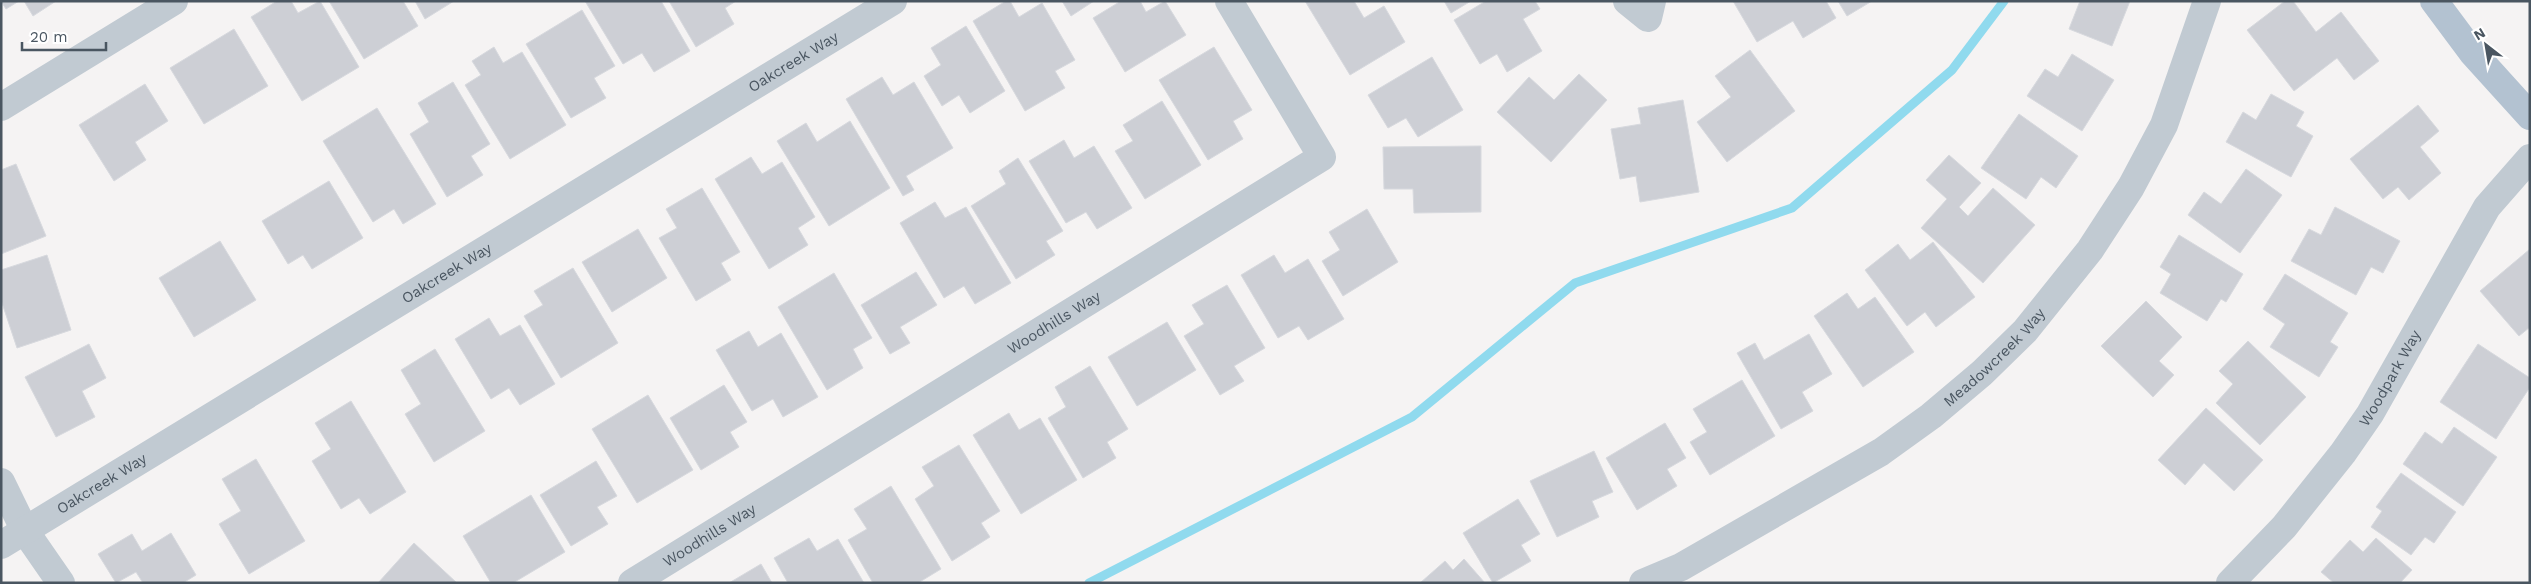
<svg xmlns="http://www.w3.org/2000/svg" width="2531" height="584" font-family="'Work Sans',sans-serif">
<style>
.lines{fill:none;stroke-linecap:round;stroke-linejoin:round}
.stream{stroke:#90daee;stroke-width:9}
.building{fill:#cdcfd5;stroke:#d7d9de}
.minor{stroke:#c1cad2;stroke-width:28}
.major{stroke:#b3c2d1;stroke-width:28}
.labels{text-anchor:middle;stroke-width:4;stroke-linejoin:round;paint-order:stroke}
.street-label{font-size:15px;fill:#4a5661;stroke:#fff}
</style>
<rect width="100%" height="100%" fill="#f5f3f3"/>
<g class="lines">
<path class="stream" d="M1089,583L1412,417L1575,283L1792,208L1952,70L2004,1"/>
</g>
<path class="building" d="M1,1H19L6,9Z
M24,1H56L33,16Z
M277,1H291L298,13L320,1L359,67L302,101L251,17Z
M329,1H403L418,26L364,59Z
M415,1H454L425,19Z
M585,1H661L690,51L654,72L642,53L623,64Z
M669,1H736L725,8L734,24L696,47Z
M1006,1H1010L1019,17L1042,3L1075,60L1055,71L1065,88L1025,111L973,21Z
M1062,1H1094L1071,16Z
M1121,1H1140L1146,12L1165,1L1186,35L1125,72L1093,18Z
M1305,1H1354L1364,18L1384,6L1405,42L1350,75Z
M1444,1H1471L1451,13Z
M1486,1H1535L1540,9L1523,19L1542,51L1507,72L1497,54L1480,64L1454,20Z
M1733,1H1826L1836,18L1803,38L1793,21L1757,42Z
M1838,1H1872L1847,16Z
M2080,1H2130L2112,46L2069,29Z
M2285,1H2293L2316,32L2341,12L2379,61L2354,80L2337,58L2294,91L2247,30Z
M582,10L615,66L594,78L606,98L571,118L526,44Z
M966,26L1005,91L970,113L959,95L942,106L924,76L941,65L931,48Z
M234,29L268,86L204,124L170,68Z
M494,47L503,63L522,52L566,125L510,159L465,85L481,75L472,61Z
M1214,47L1252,110L1233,121L1243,139L1208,160L1159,80Z
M1750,50L1795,111L1727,162L1697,122L1731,97L1715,76Z
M2072,54L2114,80L2082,131L2027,96L2045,69L2058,77Z
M1432,57L1463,110L1418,137L1406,118L1388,128L1368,95Z
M1579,74L1607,100L1551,162L1497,112L1529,77L1554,100Z
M882,77L893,95L914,82L953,148L906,176L914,190L903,196L846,99Z
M453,82L490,144L471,156L483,175L447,197L410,134L429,122L418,103Z
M145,84L168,121L135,142L146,160L114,181L79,125Z
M2271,94L2304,112L2296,126L2313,136L2291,177L2226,142L2243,112L2256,120Z
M1683,100L1699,192L1640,202L1636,176L1620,179L1611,129L1641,124L1638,108Z
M1162,101L1201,165L1145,199L1115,151L1133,141L1123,125Z
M2418,105L2439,131L2420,147L2441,173L2409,200L2398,187L2383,199L2350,159Z
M377,108L436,204L403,224L394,209L373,222L323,141Z
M2019,114L2078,156L2056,188L2041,177L2026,199L1981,168Z
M850,121L890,188L829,226L777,141L806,123L817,142Z
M1064,140L1074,158L1094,146L1132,208L1097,229L1086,212L1066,223L1029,161Z
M1481,146V212L1414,213L1413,189H1384L1383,147Z
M1949,155L1981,183L1959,207L1968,216L1993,188L2035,225L1983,283L1921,228L1947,199L1926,180Z
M751,157L762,174L782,162L815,217L798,228L808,245L769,269L715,179Z
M1018,158L1063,231L1046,241L1055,255L1016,279L971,206L1006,184L999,171Z
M16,164L46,236L1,254V170Z
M2246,169L2282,195L2240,253L2188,215L2204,192L2221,204Z
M329,181L363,238L312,269L303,255L288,264L262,221Z
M702,188L740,252L721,263L731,280L696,301L659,238L677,228L666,209Z
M935,202L945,218L966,207L1011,283L975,304L964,286L944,298L900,223Z
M2335,207L2400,241L2383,273L2371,267L2356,295L2291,261L2309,229L2321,235Z
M1367,209L1398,262L1343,296L1322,261L1340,250L1329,232Z
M638,229L667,278L612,312L582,262Z
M2179,235L2243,274L2226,302L2221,299L2207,321L2160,293L2171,274L2160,267Z
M220,241L256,300L194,337L159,278Z
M1933,242L1975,297L1936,327L1925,312L1907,326L1865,270L1898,244L1910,260Z
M2530,249V327L2519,336L2480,291Z
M47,255L71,330L17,348L1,300V270Z
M1274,255L1285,273L1308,259L1344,319L1308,340L1299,326L1278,338L1241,275Z
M573,268L618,343L561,378L524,316L543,305L534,291Z
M916,272L937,305L900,327L910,343L890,354L861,305Z
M834,273L872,338L853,349L863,368L827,390L778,307Z
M2285,274L2348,313L2330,342L2338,347L2319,377L2270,347L2285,324L2263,309Z
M1227,285L1265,348L1234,366L1244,381L1220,395L1184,336L1204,324L1192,305Z
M1847,293L1858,309L1875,297L1914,352L1863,387L1814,316Z
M2146,301L2182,337L2159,361L2174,375L2153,397L2101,346Z
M489,318L500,336L520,325L555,384L520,405L509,388L491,399L455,339Z
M1167,322L1196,370L1137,406L1108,357Z
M749,331L758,347L781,333L818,397L783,417L773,399L752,411L716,350Z
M1809,334L1832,374L1802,392L1813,411L1781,429L1737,353L1755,343L1764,360Z
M2248,341L2306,397L2260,445L2216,403L2233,384L2219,371Z
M89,344L106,378L82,391L95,417L56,437L25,377Z
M2478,344L2530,378V387L2496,439L2440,402Z
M435,349L485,431L434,462L405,414L421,404L401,370Z
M1090,366L1128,429L1107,442L1116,458L1083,478L1048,418L1066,407L1055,387Z
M1742,380L1775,436L1710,475L1690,442L1707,432L1693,409Z
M724,385L747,422L730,432L739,447L701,470L670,418Z
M648,395L693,470L637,503L592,429Z
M351,401L406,492L370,514L359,498L341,509L312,461L331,449L315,423Z
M2206,408L2263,460L2234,491L2204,463L2185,485L2158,460Z
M1009,413L1019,430L1040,418L1077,480L1021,514L973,435Z
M1665,423L1686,458L1667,469L1677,486L1637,510L1606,458Z
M2454,427L2497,457L2463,506L2403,464L2425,432L2442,444Z
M959,445L1000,511L981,523L990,537L952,561L915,499L934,486L922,467Z
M1594,451L1613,492L1592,501L1599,517L1557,537L1530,481Z
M256,459L305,541L249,574L219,524L241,511L222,479Z
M596,461L617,496L597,507L608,524L571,546L540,495Z
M2401,473L2456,512L2434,543L2425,537L2411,555L2371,527L2382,511L2376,507Z
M891,486L941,569L918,583H873L848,540L867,529L854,509Z
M531,495L565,552L513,583H491L463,536Z
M1518,499L1540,534L1521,545L1531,561L1493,583L1463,533Z
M171,533L196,575L183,583H143L136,572L116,583L98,554L132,534L142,551Z
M809,538L817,551L838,539L864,583H788L774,558Z
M2376,538L2412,570L2400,583H2334L2321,572L2350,540L2363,552Z
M414,543L457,583H378Z
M1464,559L1485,583H1420L1445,561L1453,570Z
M761,564L772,583H729Z"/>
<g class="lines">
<g class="minor">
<path d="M1627,1L1648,18L1652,1"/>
<path d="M1,107L174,1"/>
<path d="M1,482L25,531L61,583"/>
<path id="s1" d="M1,545L893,1"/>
<path id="s2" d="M632,583L1322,157L1229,1"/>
<path id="s3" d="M1643,583L1681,567L1881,452L1931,416L1982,373L2025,331L2090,250L2131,187L2164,125L2207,1"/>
<path id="s4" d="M2230,583L2284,527L2343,453L2370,414L2487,207L2530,158"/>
</g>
<path class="major" d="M2434,1L2472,52L2530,116"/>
</g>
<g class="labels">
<g class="street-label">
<text dy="5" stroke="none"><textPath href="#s1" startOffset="928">Oakcreek Way</textPath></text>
<text dy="5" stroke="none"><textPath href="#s1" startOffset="522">Oakcreek Way</textPath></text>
<text dy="5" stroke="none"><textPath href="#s2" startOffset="496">Woodhills Way</textPath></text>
<text dy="5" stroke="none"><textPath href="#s3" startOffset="420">Meadowcreek Way</textPath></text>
<text dy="5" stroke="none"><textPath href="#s4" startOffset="261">Woodpark Way</textPath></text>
<text dy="5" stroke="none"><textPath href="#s1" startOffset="118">Oakcreek Way</textPath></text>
<text dy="5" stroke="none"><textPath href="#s2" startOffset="91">Woodhills Way</textPath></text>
</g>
</g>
<rect width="2531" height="584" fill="none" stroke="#4a5661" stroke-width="5"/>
<g transform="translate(2486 45) rotate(329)" stroke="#ffffff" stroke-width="4" paint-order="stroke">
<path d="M0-4L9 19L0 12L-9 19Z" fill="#4a5661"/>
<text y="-8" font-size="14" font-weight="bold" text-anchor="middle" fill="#4a5661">N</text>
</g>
<path d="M22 42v8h84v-8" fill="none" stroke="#4a5661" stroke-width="2.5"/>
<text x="30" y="42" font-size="15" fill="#4a5661" stroke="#ffffff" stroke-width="4" paint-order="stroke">20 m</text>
</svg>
